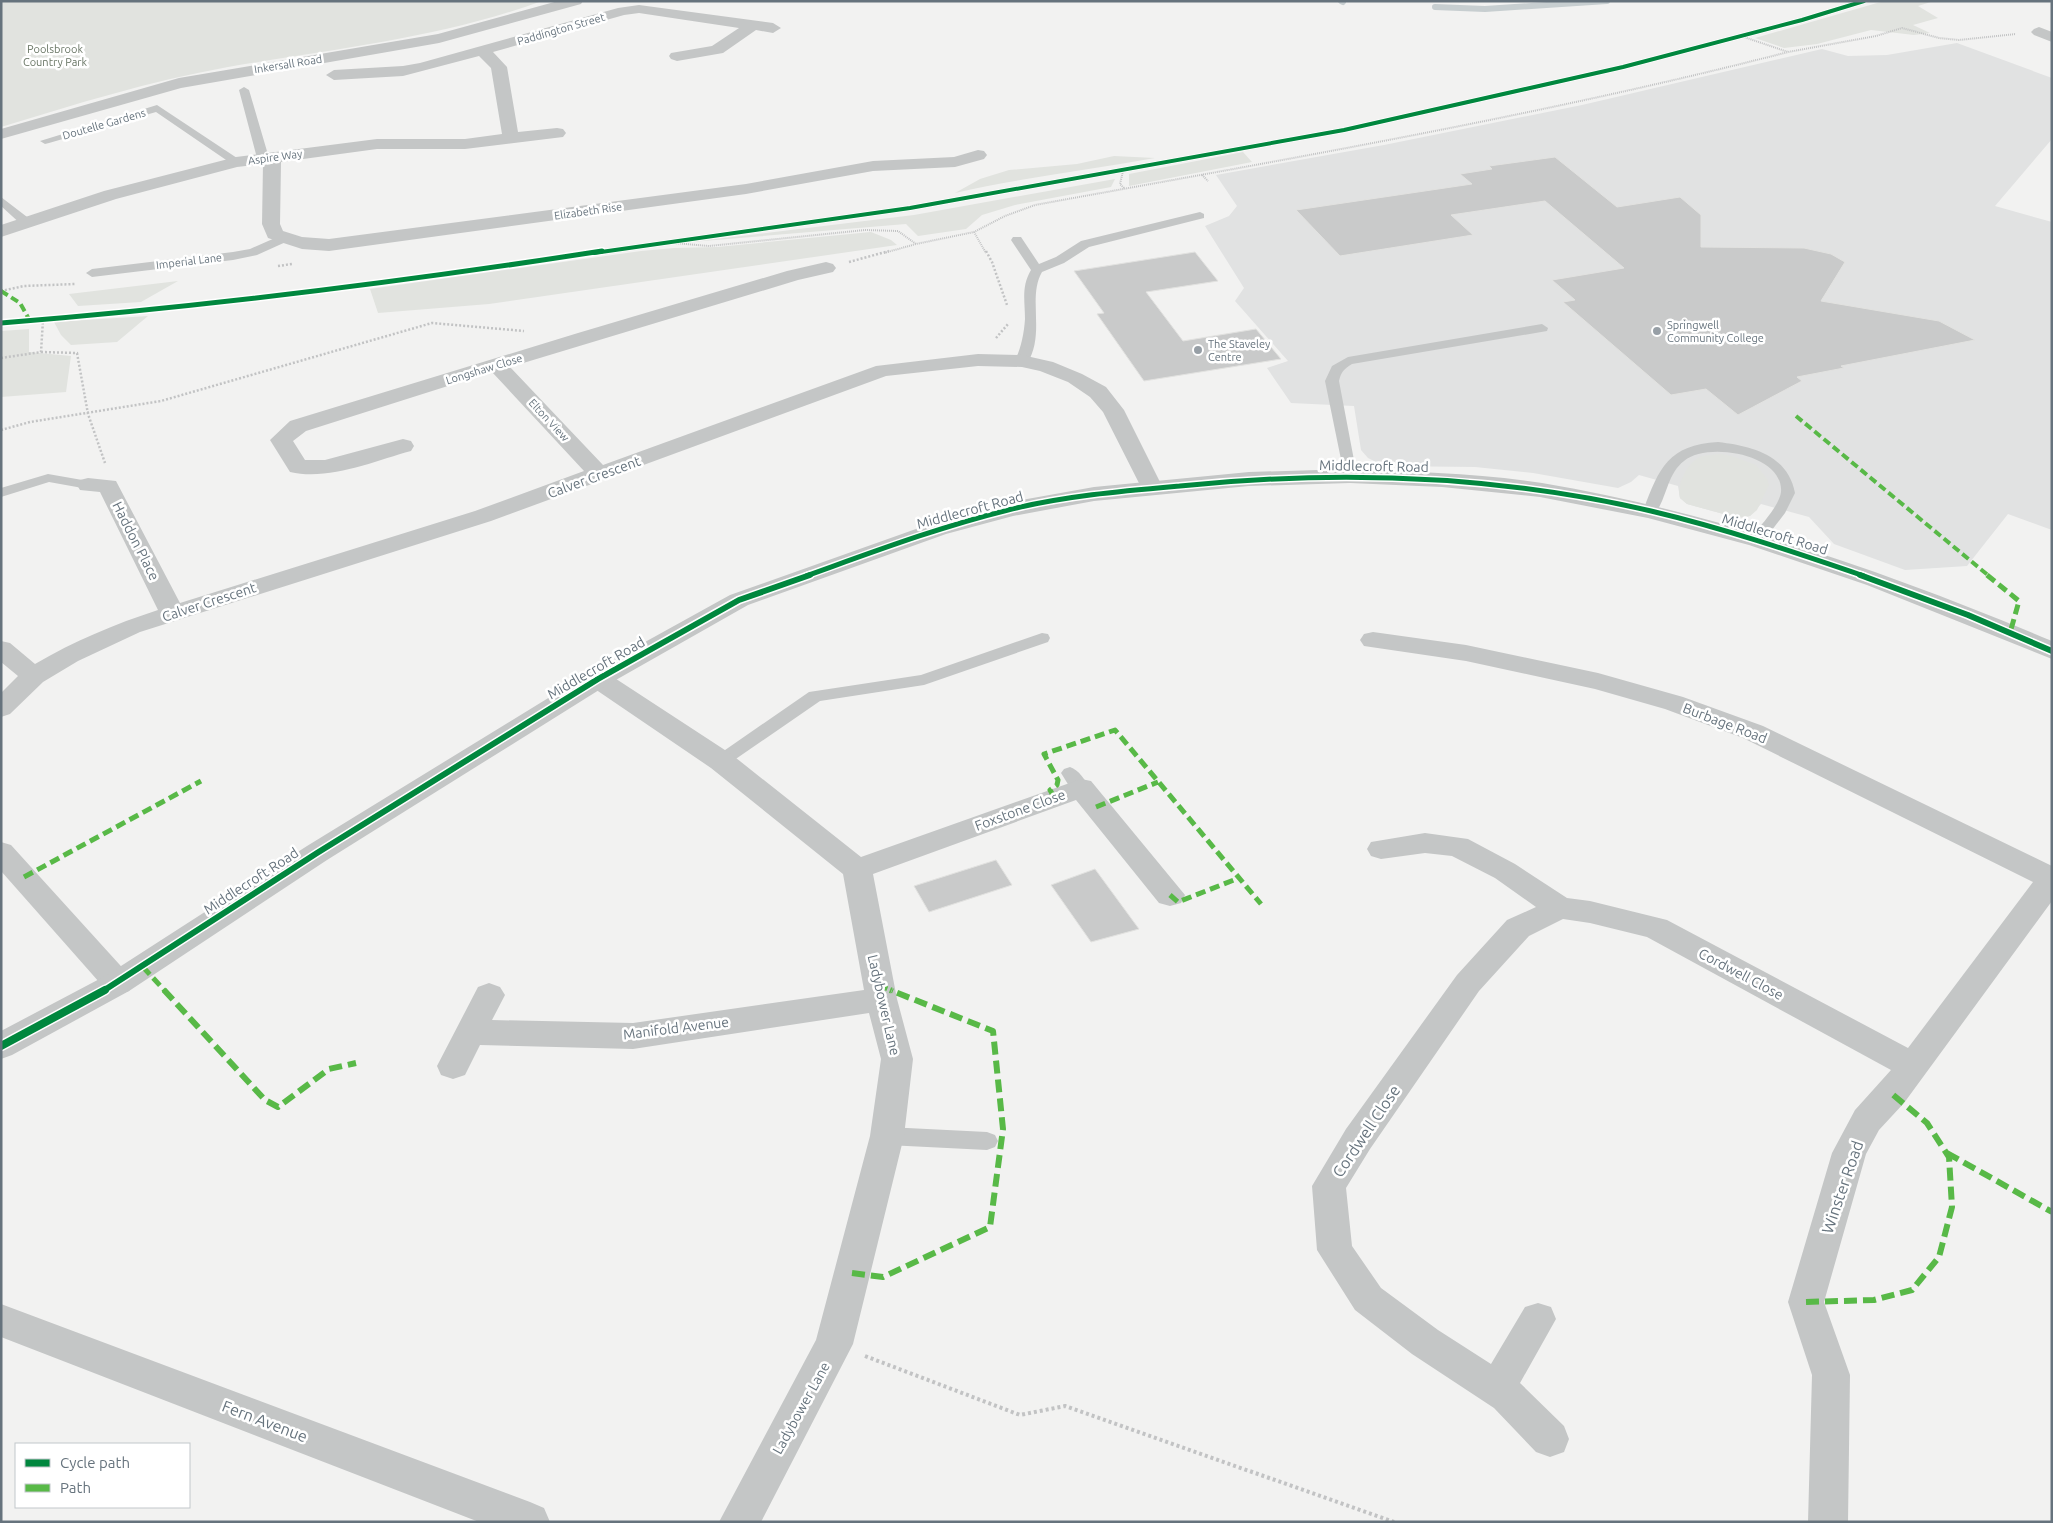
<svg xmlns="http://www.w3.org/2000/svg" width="2053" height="1523" font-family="Ubuntu,sans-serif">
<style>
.built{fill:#e1e2e2}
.green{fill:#e1e3df}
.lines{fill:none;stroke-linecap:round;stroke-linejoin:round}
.stream{stroke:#c7ced0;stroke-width:6}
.building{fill:#c9caca;stroke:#e2e2e0}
.path-far2{stroke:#c2c3c4;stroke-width:2;stroke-dasharray:1 1;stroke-linecap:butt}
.path-far1{stroke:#c2c3c4;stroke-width:2.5;stroke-dasharray:2 2;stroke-linecap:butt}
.path{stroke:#c2c3c4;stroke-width:4;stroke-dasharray:3 3;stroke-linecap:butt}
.service{fill:#c4c6c6;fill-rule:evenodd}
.minor{fill:#c4c6c6;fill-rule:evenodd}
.tertiary{fill:#c4c6c6;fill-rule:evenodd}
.quiet-far2{stroke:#58b947;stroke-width:4;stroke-dasharray:8 4;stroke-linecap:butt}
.quiet-far1{stroke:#58b947;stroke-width:5;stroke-dasharray:10 5;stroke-linecap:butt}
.quiet{stroke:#58b947;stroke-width:6;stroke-dasharray:13 6;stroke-linecap:butt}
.cycleway-far3-casing{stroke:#fff;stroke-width:5.5}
.cycleway-far2-casing{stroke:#fff;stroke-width:8}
.cycleway-far1-casing{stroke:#fff;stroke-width:9}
.cycleway-casing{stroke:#fff;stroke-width:11}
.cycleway-far3{stroke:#00873e;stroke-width:4}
.cycleway-far2{stroke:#00873e;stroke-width:5}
.cycleway-far1{stroke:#00873e;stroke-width:6}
.cycleway{stroke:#00873e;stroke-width:8}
.poi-dot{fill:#979fa6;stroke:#fff;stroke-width:2}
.labels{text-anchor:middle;stroke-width:5;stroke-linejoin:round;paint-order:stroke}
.far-street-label{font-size:11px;fill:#66737d;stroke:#fff}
.far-park-label{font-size:11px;fill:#687564;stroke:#fff}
.far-poi-label{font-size:11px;fill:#66737d;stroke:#fff;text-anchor:start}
.street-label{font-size:14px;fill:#66737d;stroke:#fff}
.near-street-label{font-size:16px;fill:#66737d;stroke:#fff}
</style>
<rect width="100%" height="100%" fill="#f2f2f1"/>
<path class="built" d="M1957,43L2052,78V139L1995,206L2052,222V530L2008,514L1967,566L1905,570L1834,544L1809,517L1761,504L1750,516L1738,518L1687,504L1680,498L1678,486L1639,475L1631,482L1618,488L1533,473L1475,467L1384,466L1368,458L1361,450L1354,406L1291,403L1267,368L1288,361L1235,301L1244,288L1205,226L1229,216L1237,206L1216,175L1384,145L1582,105L1822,49L1848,56L1887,55Z"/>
<path class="green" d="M1,1H542C441,38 333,49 228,67C150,81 76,104 1,127Z
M1884,1H1934L1918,6L1938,18L1913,25L1930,33L1914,35L1871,30L1817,44L1784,48L1755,38Z
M1243,152L1252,162L1129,186V174Z
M1114,156L1155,158C1088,170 1021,178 955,193L980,179L1009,170L1077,164Z
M1115,179L1111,187L1015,205L982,215L966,229L918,236L906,224L691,242L914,215Z
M871,232L891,240L897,245L489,304L378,313L370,289L641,251L674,248L717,247Z
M178,281L141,302L78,306L69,294Z
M148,316L117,342L71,345L61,335L54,322Z
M29,329V352L71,356L66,392L1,397V331Z
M1720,454L1732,456L1756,465L1767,479L1769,485L1757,510L1750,516L1738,518L1687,504L1680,498C1676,485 1688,462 1700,457C1706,455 1714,455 1720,454Z"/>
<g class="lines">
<path class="stream" d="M1341,1L1343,2
M1435,7L1485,9L1607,1"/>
</g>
<path class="building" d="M1555,157L1617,207L1680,197L1701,215V247L1804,248L1831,254L1845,262L1821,301L1939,321L1975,340L1841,366L1844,368L1797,377L1802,381L1738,415L1706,389L1671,395L1563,302L1575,300L1552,280L1624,268L1545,201L1451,215L1473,235L1340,256L1296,210L1472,184L1460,174L1492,169L1489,166Z
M1195,252L1218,281L1146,292L1183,341L1256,329L1281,359L1144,381L1097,314L1104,313L1074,271Z
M996,860L1012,885L929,912L914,886Z
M1095,869L1139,929L1091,942L1051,885Z"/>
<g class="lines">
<path class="path-far2" d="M1741,36L1788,52L1876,36L1902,28L1939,38L1959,40L2016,34
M1123,171L1120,184L1124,188
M1202,175L1208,181
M974,232L986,253
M662,242L709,246L865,230L898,231L916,244L974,232L1005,216L1035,205C1287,159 1540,116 1788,52
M884,253L916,244"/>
<path class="path-far1" d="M986,251L992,262L1007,305
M849,262L889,251
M278,266L292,264
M1,291L24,286L75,284
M996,338L1008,324
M41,352L77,353L88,414L105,463
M1,358L41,352L43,320
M1,430L30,422L161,401L432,323L524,331"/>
<path class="path" d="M865,1356L1020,1415L1065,1406L1394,1522"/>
<path class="service" d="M244,87L249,90L269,158L267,160H259L257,158L239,90Z
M157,105L240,160V164H232L156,112L49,143L45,144L40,141Z
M1,197L31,220V226H23L1,206Z
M1200,212L1204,214V218L1089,247L1064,263L1042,272C1027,298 1046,333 1027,364H1017L1015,361C1021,348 1024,334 1025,319C1025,301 1021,287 1031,270L1011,240L1013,237H1021L1039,264L1056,257L1081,241Z
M284,234L290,238L288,241L257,255L233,260L92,277L86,273L92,269L233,252L250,249Z
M1542,324L1548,328L1547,331L1352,364C1344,369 1341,372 1339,381L1357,476L1355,479H1345L1325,381L1332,366L1348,357Z
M1718,442C1752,446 1788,455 1795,493L1785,513L1762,543L1757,545L1749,540C1758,528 1779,507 1781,492C1784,454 1707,441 1684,461C1667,474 1667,498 1655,514H1645L1643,511C1659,468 1668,445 1718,442Z
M48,474L88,481L95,485L88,489L49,482L1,497V488Z
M1042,633L1048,634L1050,638L1048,642L924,685L820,701L727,765H715L712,761L715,757L809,692L921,675Z
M1070,767C1079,770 1085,780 1090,788L1087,792C1073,796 1068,784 1061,773L1064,769Z
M887,1127L987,1132L995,1135L998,1141L995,1147L987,1150L887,1145L879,1142L876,1136L879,1130Z"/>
<path class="minor" d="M639,5L773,23L781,28L773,33L756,30L723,53L677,61L671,59L669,56L671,53L712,46L739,28L639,13L624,15L493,52L507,67L518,132L557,128L563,129L566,133L563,137L465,149H377L281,162L280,224L283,231L302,237L329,239L746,184L873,161L954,157L978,150L984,151L987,155L984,159L955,167L873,171L746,194L329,251L302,249L268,238L262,224L263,164L237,167L116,199L1,237V225L104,191L236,157L377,139H465L502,134L491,68L479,56L403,76L334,80L326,75L334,70L403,66L420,63L618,8Z
M2039,27L2052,32V42L2034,35L2031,32L2034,29Z
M826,262L833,264L836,268L833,272L798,280L510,367L603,465L876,366L978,354L1022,355L1053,362L1082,374L1106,387L1124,410L1163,488L1160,493L1152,495L1144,493L1103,412L1090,397L1068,382L1040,371L1022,367L978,366L886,376L491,521L140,632L78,661L43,682L10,714L1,717V693L18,676L1,662V641L10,643L35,664C74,641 115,624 158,610L100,492L80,490L77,485L80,480L88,478L116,481L180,603L475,511L584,471L492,372L306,431L293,441L305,460H325L403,439L411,441L414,446L411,451C374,461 329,481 290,472L270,440L290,421L578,333L787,271Z
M1373,632L1466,645L1598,673L1683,697L1763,726L2052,866V901L1904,1103L1879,1130L1866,1154L1824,1302L1850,1375L1848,1522H1808L1812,1375L1788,1302L1832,1153L1855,1110L1891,1070L1647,937L1590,923L1563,919L1529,936L1479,991L1370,1149L1346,1188L1352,1246L1381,1288L1438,1330L1491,1364L1525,1307L1538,1303L1551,1307L1556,1319L1520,1383L1564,1426L1569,1439L1564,1452L1550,1457L1536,1452L1494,1408L1412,1354L1355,1310L1317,1250L1312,1186L1346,1129L1457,975L1507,920L1536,907L1495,878L1452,856L1425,853L1381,859L1371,856L1367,849L1371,842L1425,833L1468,839L1515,864L1567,898L1590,901L1667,920L1908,1048L2033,882L1743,738L1665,709L1595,689L1466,661L1364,646L1360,640L1364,634Z
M598,671L607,673L731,754L861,857L1081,779L1091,781L1185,895L1181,903L1170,906L1159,903L1076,800L873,874L897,999L913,1059L904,1136L853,1344L761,1522H719L816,1340L870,1136L881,1059L869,1013L633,1049L480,1045L465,1075L453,1079L441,1075L437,1066L478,987L489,983L500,987L505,995L492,1020L633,1023L864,990L843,874L711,768L589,685L585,679L589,673Z
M1,842L11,845L129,975L134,983L129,991L118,995L107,991L1,871Z
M1,1304L530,1502L544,1508L550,1522H479L1,1337Z"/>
<path class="tertiary" d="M558,1H583L581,4L439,43L181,88L1,139V129L179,78L438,34Z
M1350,469C1414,472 1479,473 1542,483C1718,513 1887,572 2052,641V659L1867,585L1749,545L1648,518L1540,497L1442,487L1350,483L1249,486L1094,501L1013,516L946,534L748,605L607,685L327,860L129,991L12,1055L1,1059V1031L107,975L307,846L589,673L730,595L930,524L1010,502L1094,487L1249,472Z"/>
<path class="quiet-far2" d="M1,291L20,303L30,321
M1796,416L1989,576"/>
<path class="quiet-far1" d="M1987,575L2019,601L2010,633
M1054,797L1050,790L1057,785L1058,780L1044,754L1115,730L1261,904
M1096,807L1158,782
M24,877L201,781
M1170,895L1178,902L1239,878
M143,967L165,991
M878,985L893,991"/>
<path class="quiet" d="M164,990L265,1100L278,1107L329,1069L356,1063
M1947,1153L2052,1212
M852,1273L883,1277L990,1227L1003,1129L993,1031L890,990
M1806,1302L1874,1300L1912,1290L1939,1257L1952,1207L1949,1157L1927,1123L1892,1094"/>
<g class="cycleway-far3-casing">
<path id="cycleway-far3" d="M594,253L910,208L1344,130L1623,67L1802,20L1864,1"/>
</g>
<g class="cycleway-far2-casing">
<path id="cycleway-far2" d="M1,323C202,307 402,282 602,251
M806,576C873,552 939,527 1008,510C1064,496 1123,491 1180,486C1337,470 1496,475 1651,511C1723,528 1794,552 1864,576"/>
</g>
<g class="cycleway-far1-casing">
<path id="cycleway-far1" d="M1860,575L1968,615L2052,651
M103,991L317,853L598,679L739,600L810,575"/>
</g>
<g class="cycleway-casing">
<path id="cycleway" d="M1,1046L105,990"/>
</g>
<use href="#cycleway-far3" class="cycleway-far3"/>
<use href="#cycleway-far2" class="cycleway-far2"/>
<use href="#cycleway-far1" class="cycleway-far1"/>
<use href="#cycleway" class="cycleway"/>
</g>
<g class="poi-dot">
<circle cx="1657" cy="331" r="5"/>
<circle cx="1198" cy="350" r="5"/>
</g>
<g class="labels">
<g class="far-street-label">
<text transform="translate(561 29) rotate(-16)" y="4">Paddington Street</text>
<text transform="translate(288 64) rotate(-9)" y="4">Inkersall Road</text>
<text transform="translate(104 124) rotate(-16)" y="4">Doutelle Gardens</text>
<text transform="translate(275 157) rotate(-8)" y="4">Aspire Way</text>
<text transform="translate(588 211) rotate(-8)" y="4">Elizabeth Rise</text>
<text transform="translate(189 261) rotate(-7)" y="4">Imperial Lane</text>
<text transform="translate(484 369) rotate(-17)" y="4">Longshaw Close</text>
<text transform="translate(549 420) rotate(47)" y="4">Elton View</text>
</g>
<g class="far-park-label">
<text x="55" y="53">Poolsbrook<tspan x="55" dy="13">Country Park</tspan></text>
</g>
<g class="far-poi-label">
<text x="1667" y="329">Springwell<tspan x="1667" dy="13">Community College</tspan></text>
<text x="1208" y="348">The Staveley<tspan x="1208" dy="13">Centre</tspan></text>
</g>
<g class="street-label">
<text transform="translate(1374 466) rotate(1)" y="5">Middlecroft Road</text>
<text transform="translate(594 477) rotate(-20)" y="5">Calver Crescent</text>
<text transform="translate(970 510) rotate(-15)" y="5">Middlecroft Road</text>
<text transform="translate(1775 534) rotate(17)" y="5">Middlecroft Road</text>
<text transform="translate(136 541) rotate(63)" y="5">Haddon Place</text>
<text transform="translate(209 602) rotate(-18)" y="5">Calver Crescent</text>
<text transform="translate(596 668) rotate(-30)" y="5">Middlecroft Road</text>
<text transform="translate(1725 723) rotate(21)" y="5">Burbage Road</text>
<text transform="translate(1020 810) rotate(-20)" y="5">Foxstone Close</text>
<text transform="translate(251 881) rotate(-33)" y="5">Middlecroft Road</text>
<text transform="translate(1741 974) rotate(28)" y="5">Cordwell Close</text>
<text transform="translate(884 1005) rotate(77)" y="5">Ladybower Lane</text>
<text transform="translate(676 1028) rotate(-7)" y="5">Manifold Avenue</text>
<text transform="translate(801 1408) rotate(-61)" y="5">Ladybower Lane</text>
</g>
<g class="near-street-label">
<text transform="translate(1366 1131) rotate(-56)" y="6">Cordwell Close</text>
<text transform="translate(1842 1187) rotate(-71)" y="6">Winster Road</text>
<text transform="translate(265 1421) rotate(21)" y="6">Fern Avenue</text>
</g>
</g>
<rect width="2053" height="1523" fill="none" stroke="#66737d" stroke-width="5"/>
<rect x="15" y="1443" width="175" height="65" fill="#ffffff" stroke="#c2c7cb"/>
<rect x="25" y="1459" width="25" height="8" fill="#00873e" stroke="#c2c7cb"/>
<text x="60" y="1468" font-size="15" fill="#66737d">Cycle path</text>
<rect x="25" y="1484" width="25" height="8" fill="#58b947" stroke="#c2c7cb"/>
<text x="60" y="1493" font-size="15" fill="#66737d">Path</text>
</svg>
